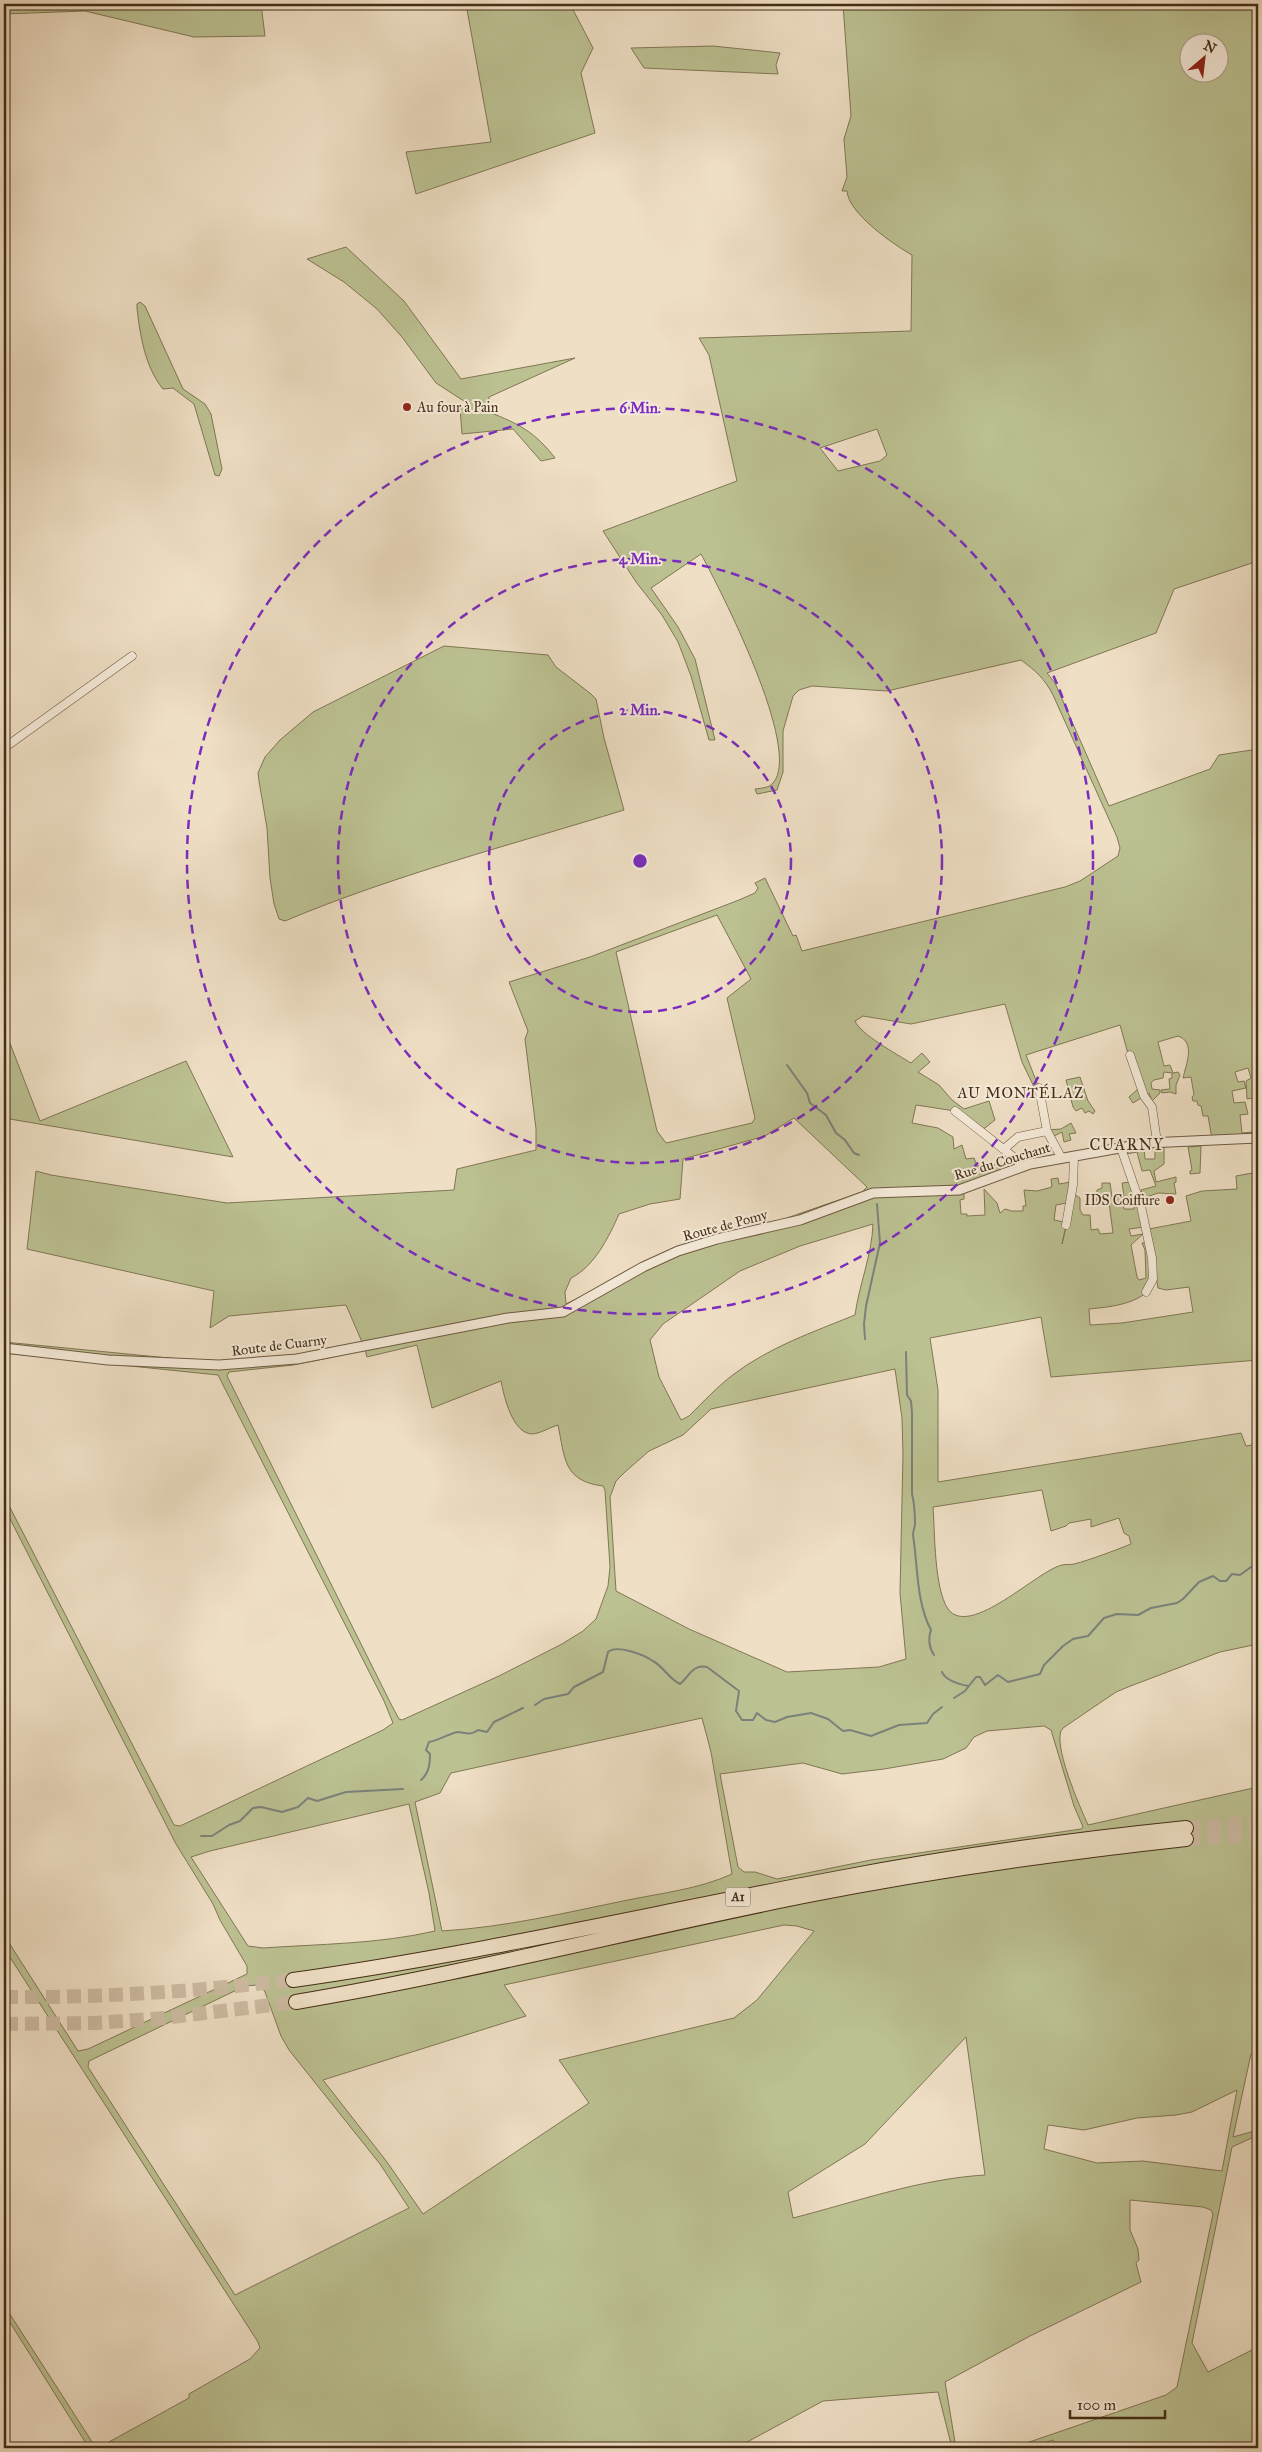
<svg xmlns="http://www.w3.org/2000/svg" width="1262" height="2452" font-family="'IM FELL Great Primer',serif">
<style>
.green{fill:#bcc192;stroke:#807754;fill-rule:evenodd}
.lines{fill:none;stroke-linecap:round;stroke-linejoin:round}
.stream{stroke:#7b827b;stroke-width:2}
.motorway-tunnel{stroke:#cdbba2;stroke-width:14;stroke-dasharray:14 7;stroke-linecap:butt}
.minor-casing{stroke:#6f5a41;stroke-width:9}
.tertiary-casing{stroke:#6f5a41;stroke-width:11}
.motorway-casing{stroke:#442d15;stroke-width:16}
.minor{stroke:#f5ead9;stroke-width:8}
.tertiary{stroke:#f5ead9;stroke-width:9}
.motorway{stroke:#efdfc5;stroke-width:14}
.ring{fill:none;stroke:#7b2cbf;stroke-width:2.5;stroke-dasharray:9 6}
.poi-dot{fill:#8f2418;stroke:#f5ead9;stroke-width:2}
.labels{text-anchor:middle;stroke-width:4;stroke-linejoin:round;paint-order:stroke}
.shield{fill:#f5ead9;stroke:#796650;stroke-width:1}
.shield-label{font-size:12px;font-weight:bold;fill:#442d15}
.poi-label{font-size:14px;fill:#442d15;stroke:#f5ead9;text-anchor:start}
.street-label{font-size:14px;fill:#442d15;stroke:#f5ead9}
.neighbourhood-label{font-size:15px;letter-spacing:1px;fill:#442d15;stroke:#f5ead9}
.quarter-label{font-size:16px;letter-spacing:1px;fill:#442d15;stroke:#f5ead9}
.centre{fill:#7b2cbf;stroke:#f5ead9;stroke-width:2.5}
.ring-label{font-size:15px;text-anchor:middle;font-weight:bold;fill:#7b2cbf;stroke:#f5ead9;stroke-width:4;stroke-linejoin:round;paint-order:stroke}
</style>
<rect width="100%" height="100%" fill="#efdfc5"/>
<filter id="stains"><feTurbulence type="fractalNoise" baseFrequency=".004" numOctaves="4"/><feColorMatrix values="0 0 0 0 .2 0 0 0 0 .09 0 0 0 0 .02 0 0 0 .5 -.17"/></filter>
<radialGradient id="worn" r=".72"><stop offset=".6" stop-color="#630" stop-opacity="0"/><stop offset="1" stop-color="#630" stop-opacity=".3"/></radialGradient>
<path class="green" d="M4,4H261L265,36L194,37L85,11L4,14Z
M466,4H570L593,48L581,73L595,133L416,194L406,152L491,142Z
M843,4H1258V561L1174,589L1156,633L1047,673L1055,683L1109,806L1210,769L1219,755L1258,749V1097L1247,1099L1246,1081L1251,1078L1248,1068L1235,1072L1238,1082L1244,1081L1246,1088L1232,1091L1234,1103L1245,1102L1248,1114L1240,1115L1242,1133L1252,1132V1136L1212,1139L1208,1116H1203L1201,1106L1198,1105L1197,1101H1193L1192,1097L1194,1095L1191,1077L1183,1078C1186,1065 1196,1042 1178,1036L1158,1042L1164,1066L1170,1065L1173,1073L1178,1072L1180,1075L1176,1085V1094L1170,1092L1162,1093L1161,1090L1170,1089L1169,1079L1172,1078V1073L1164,1072L1163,1078L1154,1080L1151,1083L1152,1089L1160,1090V1093L1152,1101L1149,1093L1133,1103L1129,1097L1138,1089L1120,1025L1026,1055L1039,1088L1035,1089L1022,1062L1005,1004L911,1024L863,1016L855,1021C860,1034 898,1055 911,1063L922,1053L930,1062L918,1072L939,1085L952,1100L964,1109L989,1101L995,1120L981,1131L955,1111L916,1105L912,1123L938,1128L953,1137L954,1149L962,1145L966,1159L974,1158L977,1166L1002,1164L1006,1173L964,1189V1199L960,1200L961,1214H967V1216L985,1215L984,1189L997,1203L1000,1213L1005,1209L1012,1211H1023V1206H1026L1024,1190L1037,1191L1052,1187L1051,1179L1058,1178L1059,1184L1071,1182L1067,1203L1056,1205L1054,1220L1064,1222L1066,1225L1062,1244L1074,1194L1080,1198V1210L1083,1215H1090L1091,1230L1098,1229L1100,1234L1113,1233L1109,1202L1097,1203V1190L1102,1188V1183H1110L1112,1197L1124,1196L1122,1183L1131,1182L1138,1200H1123L1124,1209H1134V1206L1139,1205L1144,1227L1129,1229L1131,1236L1143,1234L1131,1245L1137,1277L1139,1280L1146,1278L1145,1250L1142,1243L1149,1242C1150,1253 1154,1266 1153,1277C1152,1304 1108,1307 1089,1309L1090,1325L1122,1323L1193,1312L1189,1287L1166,1290L1158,1288L1149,1229L1191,1221L1186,1196L1202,1191L1237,1189L1236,1176L1258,1172V1360L1051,1377L1041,1317L930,1338L938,1390V1482L1241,1433L1246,1446L1258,1444V1644L1220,1652L1128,1687L1116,1692L1063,1728C1050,1740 1081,1809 1088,1825L1258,1787V2045L1251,2054L1233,2137L1258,2130V2135L1232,2147L1192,2343L1208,2372L1258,2347V2448H1056L1053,2440L1028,2448H1012L1166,2395L1177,2387L1213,2214L1211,2210L1203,2207L1130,2200V2230L1138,2249L1139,2260L1136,2263L1141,2282L1030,2336L945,2382L956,2448H952L938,2392L823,2401L736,2448H98L189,2398V2394L250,2359L260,2348L258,2342L4,1948V1935L78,2051L88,2049L247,1974V1966L220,1920L213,1904L176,1844L4,1507V1496L174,1825L180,1826L383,1730L393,1723L384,1701L218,1375L4,1353V1342L210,1362L292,1356L362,1342L346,1305L229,1316L210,1328L214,1291L27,1249L36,1171L51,1175L227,1203L454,1190L457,1169L536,1150V1129L525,1039L528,1031L509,982L590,957L739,900L755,893L758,888L755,883L765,878L793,936L796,935L802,951L1065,887L1080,881L1118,856L1120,848L1117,837L1053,695C1045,679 1035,670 1021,660L887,691L812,686L799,690L793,696L783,731V772L777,790L757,794L755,789C762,788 769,788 773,783C803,750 720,589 701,554L651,588L678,627L695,659L715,740H709L691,676L678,642L662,615L636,582L603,531L737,481L709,355L699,338L911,331L912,255C894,245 848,213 847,191H842L847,177L844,139L851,116ZM1190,42H1220V72H1190ZM877,429L887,455L880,461L838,471L820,448ZM717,915L751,979L727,998L755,1118L752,1123L666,1143L657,1131L616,952ZM794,1118L867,1187L862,1192L778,1221L714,1235L689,1243L566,1304L565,1292L571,1278C594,1267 609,1237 619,1214L650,1204L680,1199L683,1159L765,1136ZM873,1224C872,1255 859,1285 855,1315C813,1332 770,1347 734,1374C718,1386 703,1402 689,1416L681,1420L659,1377L650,1340L663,1324L740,1271L800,1246ZM417,1345L432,1408L501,1381C504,1396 512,1433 532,1434C539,1434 551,1427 558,1425C565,1458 563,1481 603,1486L605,1490L610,1567L608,1586L596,1619L583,1631L562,1644L499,1676L402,1720L399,1719L392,1706L227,1376L229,1372L293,1365L333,1357L332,1353L364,1346L367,1357ZM895,1369L902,1418L903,1454L900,1593L906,1659L879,1667L787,1672L689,1629L616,1591L610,1497L616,1481L625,1472L649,1451L683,1435L711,1409ZM1042,1490L1051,1531L1066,1526L1069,1523L1091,1519V1527L1119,1518L1124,1533L1129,1536L1131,1544C1116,1550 1090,1560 1074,1564C1070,1565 1066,1564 1062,1565C1038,1570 970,1639 948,1609C934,1588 935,1533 933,1507ZM702,1718L711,1752L732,1874C699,1889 662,1893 628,1900C564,1913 507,1927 442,1931L415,1802L440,1793L451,1773ZM1044,1726L1051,1730L1074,1806L1083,1827L1081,1829L871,1860L777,1879L755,1872H744L738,1867L720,1774L803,1763L842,1774L884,1769L943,1759L966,1748L974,1737L987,1731ZM409,1804L429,1893L435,1931C379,1944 320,1944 263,1948L248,1946L191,1857L210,1851ZM784,1925L797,1926L814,1931L757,2000L734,2018L559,2060L589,2103L423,2214L387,2162L323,2080L526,2016L504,1985ZM257,1985L261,1986L265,1992L281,2036L289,2050L380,2164L409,2208L235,2295L88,2067L89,2061L245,1986ZM966,2037L985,2175C919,2179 856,2202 793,2218L788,2192L865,2144ZM1237,2090L1222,2171L1143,2161L1097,2163L1044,2149L1048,2125L1084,2130L1137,2118L1176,2115L1192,2112Z
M713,46L780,53L776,65L778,74L644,68L631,48Z
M346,247L404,301L461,379L575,358L489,397V412C519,424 535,432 555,458L541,461L513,429L462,434L460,408L465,407L467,403L436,383L402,337L377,309L344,282L307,259Z
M140,302L145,306L183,389L205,404L211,414L222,469L219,476L215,475L194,404L173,388L163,389C145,367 140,335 137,308V304Z
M444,646L548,655L556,667L591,694L596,699L604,738L624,810C511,845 394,875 285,921L279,919L274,904L270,878L267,828L259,781L258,773L265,757L280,740L313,712Z
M6,1033L40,1121L186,1061L233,1157L4,1118V1034Z
M1080,1077L1088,1101L1095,1111L1093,1114L1089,1111L1085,1113L1082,1108L1076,1111L1073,1107L1066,1080Z
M1071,1123L1076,1133L1069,1134L1071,1140L1064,1142L1062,1132L1054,1136V1139L1047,1130L1061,1129Z
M1155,1146H1164V1164L1154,1171L1156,1182L1176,1177V1182L1174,1183L1176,1194L1158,1193L1143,1198L1141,1190L1156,1186L1150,1170L1142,1171L1137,1152L1126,1154V1151L1144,1148L1145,1159H1155Z
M1201,1146L1200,1173L1190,1174V1171L1192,1170L1188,1147Z
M4,2305L96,2448H89L4,2313Z"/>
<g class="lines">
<path class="stream" d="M787,1065L807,1093L810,1103L826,1115L836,1133L845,1140L854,1153L859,1155
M865,1339L864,1324L866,1306L880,1243L877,1204
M906,1352L907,1395L911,1401L912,1413V1494C914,1502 915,1514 915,1524C915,1527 913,1531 913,1535C918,1566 916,1602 931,1630C928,1638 929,1648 934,1655
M942,1672C945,1680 960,1685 969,1686
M954,1698L965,1691L976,1677H980L985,1685L998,1675L1008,1682L1040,1674L1044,1665L1063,1646L1073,1639L1088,1636L1104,1618L1117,1614L1138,1615L1151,1608L1177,1603L1183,1599L1199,1582L1213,1576L1220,1581H1226L1232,1574L1240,1575L1258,1562
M535,1705L544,1699L568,1694L574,1687L603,1672L608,1652C617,1644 644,1655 653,1661C664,1667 668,1678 680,1684C689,1677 692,1664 707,1667L739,1691L736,1711L742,1720H753L757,1713L766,1720L775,1722L787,1717L811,1713L828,1719L843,1731L850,1730L871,1736L899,1725L927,1723L933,1714L942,1707
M421,1780C429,1773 430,1764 430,1754L426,1750L429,1742C437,1741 453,1732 458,1732C466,1733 470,1736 478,1730L487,1732L494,1722L523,1708
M201,1836H212L229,1825L240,1821L253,1808L261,1807L282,1812L298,1807L308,1798L317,1801L346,1792L403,1789"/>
<path class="motorway-tunnel" d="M1186,1828L1258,1822
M1186,1839L1258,1835
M4,1997C101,1998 197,1991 293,1980
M4,2024L96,2023L164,2018L296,2002"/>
<g class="minor-casing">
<path id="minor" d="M4,748L132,656
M1130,1055L1144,1096L1152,1107L1157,1142
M1039,1088L1047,1131
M955,1111L1016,1159L1021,1167
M1121,1148L1141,1206L1152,1258L1153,1279L1146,1292
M1004,1149L1018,1137L1047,1131L1061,1157
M1066,1225L1073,1185L1074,1156"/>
</g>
<g class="tertiary-casing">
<path id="tertiary" d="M4,1348L108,1360L219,1365L297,1359L508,1318L563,1312L643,1267L678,1251L717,1239L800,1220L873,1193L959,1190L1030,1164L1148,1143L1258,1138"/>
</g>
<g class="motorway-casing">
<path id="motorway" d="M293,1980C477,1954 657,1912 839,1878C954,1856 1069,1840 1186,1828
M296,2002C467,1973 634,1930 804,1896C930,1871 1058,1853 1186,1839"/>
</g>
<use href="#minor" class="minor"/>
<use href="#tertiary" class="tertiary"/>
<use href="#motorway" class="motorway"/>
</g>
<g class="ring">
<circle cx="640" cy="861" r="151"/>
<circle cx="640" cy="861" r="302"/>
<circle cx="640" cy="861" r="453"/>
</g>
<g class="poi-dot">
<circle cx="407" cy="407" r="5"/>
<circle cx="1170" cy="1200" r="5"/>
</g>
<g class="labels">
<rect class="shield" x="725.5" y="1887.5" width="25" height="19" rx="4"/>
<g class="shield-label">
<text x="738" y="1901">A1</text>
</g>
<g class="poi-label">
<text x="417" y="412">Au four à Pain</text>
<text x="1160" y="1205" text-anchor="end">IDS Coiffure</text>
</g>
<g class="street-label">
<text transform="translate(1002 1161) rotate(-17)" y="5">Rue du Couchant</text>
<text transform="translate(725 1225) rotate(-15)" y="5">Route de Pomy</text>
<text transform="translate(279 1345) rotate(-7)" y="5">Route de Cuarny</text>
</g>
<g class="neighbourhood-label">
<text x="1021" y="1098">AU MONTÉLAZ</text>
</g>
<g class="quarter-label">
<text x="1127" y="1150">CUARNY</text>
</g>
</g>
<circle cx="640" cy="861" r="8" class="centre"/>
<g class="ring-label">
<text x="640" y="413">6 Min.</text>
<text x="640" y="564">4 Min.</text>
<text x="640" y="715">2 Min.</text>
</g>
<rect width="1262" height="2452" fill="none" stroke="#efdfc5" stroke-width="20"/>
<rect x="5" y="5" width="1252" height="2442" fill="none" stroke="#442d15" stroke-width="2.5"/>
<rect x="10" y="10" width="1242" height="2432" fill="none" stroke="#442d15"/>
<g transform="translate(1204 58) rotate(28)"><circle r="24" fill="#f5ead9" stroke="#ae9e8b"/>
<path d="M0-4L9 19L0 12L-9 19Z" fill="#8f2418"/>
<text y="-8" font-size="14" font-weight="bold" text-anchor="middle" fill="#442d15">N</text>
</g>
<path d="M1070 2410v8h95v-8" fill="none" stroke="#442d15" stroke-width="2.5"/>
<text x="1077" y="2410" font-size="15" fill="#442d15" stroke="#f5ead9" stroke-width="4" paint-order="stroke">100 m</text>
<rect width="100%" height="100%" filter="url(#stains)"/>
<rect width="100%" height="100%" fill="url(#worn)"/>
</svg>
